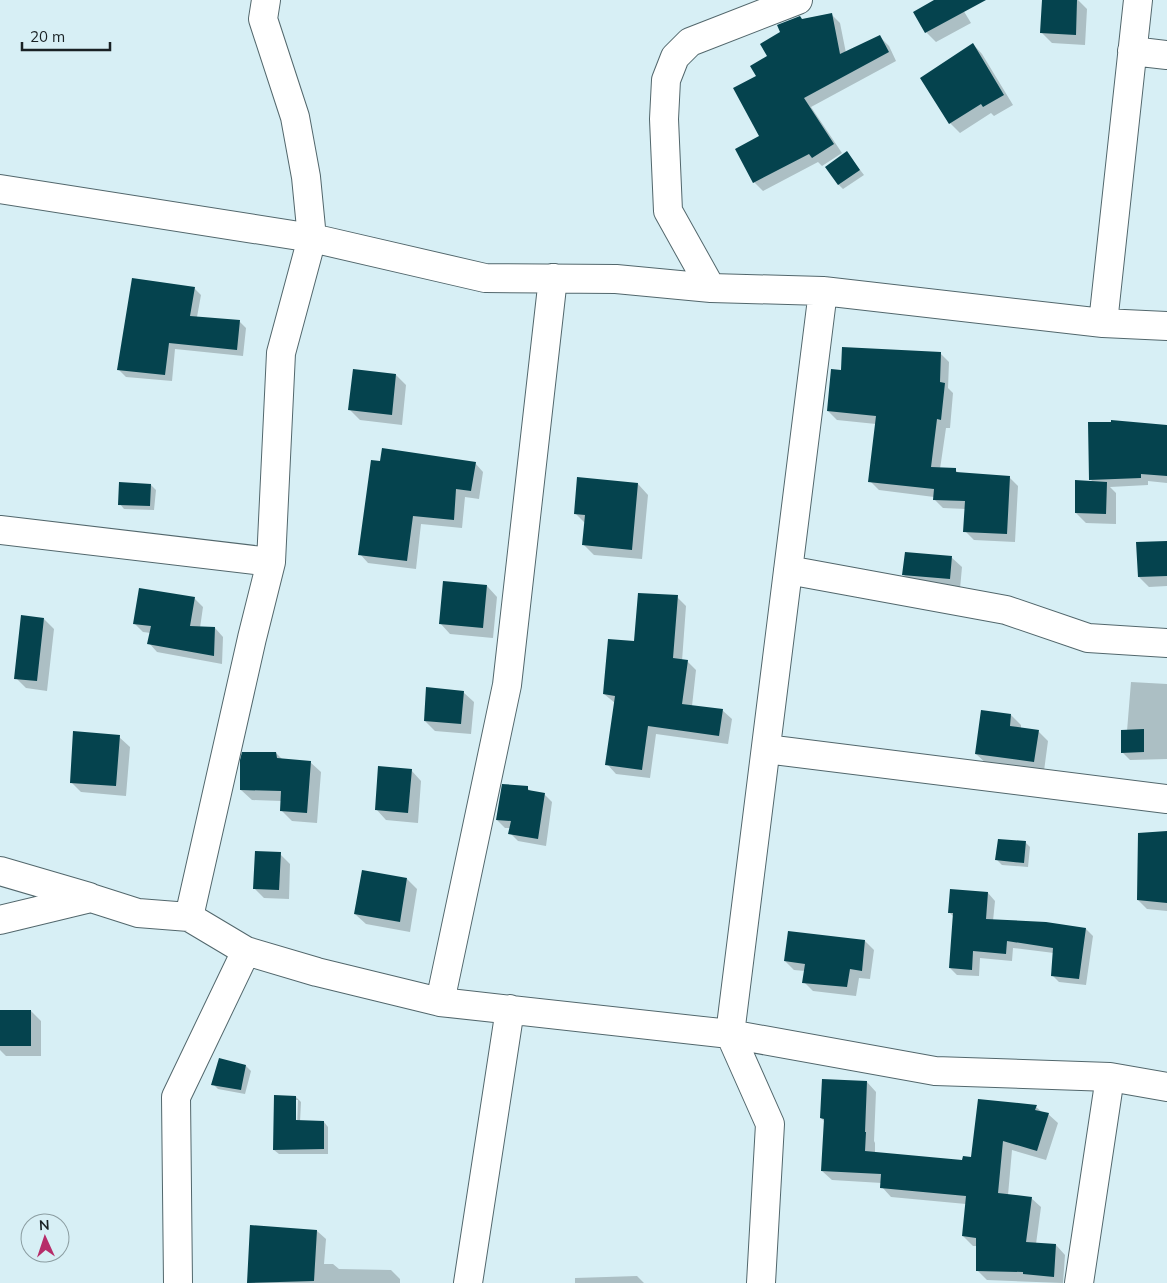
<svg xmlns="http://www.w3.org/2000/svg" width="1167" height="1283" font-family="Mulish,sans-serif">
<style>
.shadow{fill:#0003;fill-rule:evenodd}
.building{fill:#05434e}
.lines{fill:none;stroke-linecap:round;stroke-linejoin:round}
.minor-casing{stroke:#52676c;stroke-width:30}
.minor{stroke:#fff;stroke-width:28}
</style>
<rect width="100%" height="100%" fill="#d7eff5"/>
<path class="shadow" d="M936,0H957L971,23L936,42L926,32Z
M1043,0H1078L1087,9L1085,45L1052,43L1042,33Z
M831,14L840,23L846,53L880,37L889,46L896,61L811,107L842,153L822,166L818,162L763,191L754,182L761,137L758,76L769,57L802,20Z
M973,44L982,54L1013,105L994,116L991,113L960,133L950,123Z
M847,153L864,175L843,189L838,184Z
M194,288L201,295L197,317L239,321L246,328L243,356L175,349L172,381L126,377L119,370Z
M940,353L949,362L948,388L953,393L950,428H946L940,469L955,470L960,474L1009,477L1018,486L1015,542L974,540L965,531L966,509L943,508L934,499V497L879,490L870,481L876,424L837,420L828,411L842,371Z
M396,375L406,385L402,425L360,420L350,410Z
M1167,426V483L1148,481V485L1110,487L1116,493V524L1086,523L1076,513L1093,482L1091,480Z
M475,463L483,472L479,499L465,497L462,528L421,524L416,569L368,563L360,554Z
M638,484L648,495L642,559L594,555L583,544L586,524L575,513Z
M151,485L156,490L154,510L124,509L120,504Z
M1167,542V586L1149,587L1139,577Z
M951,557L962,567L960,589L914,585L904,575Z
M487,586L497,597L493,638L450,634L440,623Z
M677,597L686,606L682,661H687L696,670L692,706L722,710L732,719L728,744L656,734L650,778L616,774L607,764L615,703L604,694L636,643Z
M194,598L203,607L200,628H215L223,637L222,664L157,652L149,643L151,633L143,632L134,623Z
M44,619L54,629L47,691L26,688L16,678Z
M1131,682L1167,684V759L1130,760L1122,752L1127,731Z
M463,692L474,702L471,734L435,731L425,721Z
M1011,715L1021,725V729L1038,731L1048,741L1044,771L987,764L976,754Z
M119,737L130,747L126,796L81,792L71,782Z
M276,753L283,760L310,762L321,772L317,823L292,821L281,810L282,801L252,800L241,790Z
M411,770L421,781L418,823L386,820L376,809Z
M527,788L532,792L544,794L552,802L546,846L518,841L510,833L511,828H505L497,820Z
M1026,843L1030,847L1028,867L1002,865L997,860Z
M280,854L290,864L289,899L264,898L254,888Z
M1167,866V911L1147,909L1138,900Z
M407,879L417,889L410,932L366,924L355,914Z
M988,893L995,901L993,921L1046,924L1086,929L1093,936L1086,985L1059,982L1052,975L1054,953L1013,948L1012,961L980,958L979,976L957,975L950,968L954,917L949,912Z
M865,941L874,950L870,979L859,978L856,996L813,991L804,982L805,971L794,970L785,961Z
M0,1011H31L41,1021V1056H6L0,1050Z
M246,1066L251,1071L245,1094L218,1089L213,1084Z
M867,1082L876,1092L874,1141L875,1143V1153L963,1161L972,1158L979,1100L1036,1107L1043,1113L1048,1114L1058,1123L1046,1160L1012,1150L1008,1195L1031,1198L1041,1207L1036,1244L1056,1245L1065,1255L1063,1283L987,1280L977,1270V1246H973L963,1236L966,1204L891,1197L882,1187V1183L832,1180L822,1171L825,1122L821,1118Z
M296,1097L301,1102L300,1122H324L328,1127V1154H279L274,1150ZM295,1100H298L297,1127H295Z
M251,1227L317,1231L326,1239L324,1264H333L339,1269L391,1270L400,1279V1283H248Z
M637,1276L644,1283H575V1278Z"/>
<path class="building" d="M934,0H986L925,33L913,12Z
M1042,0H1077L1076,35L1040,33Z
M832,13L840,54L880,35L889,52L804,98L834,144L812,158L809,154L753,183L735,149L759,136L733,88L756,76L750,66L767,56L760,44L780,32L777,25L800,16L802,19Z
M973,43L1004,95L983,107L981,104L949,124L920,78Z
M847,151L860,170L838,185L825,167Z
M132,278L195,287L190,316L240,320L237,350L169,343L165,375L117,370Z
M842,347L941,352L940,382L945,383L941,420L937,419L931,467L956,468V472L1010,476L1007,534L963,532L965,501L933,500L934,489L868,482L876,416L827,411L831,369L841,370Z
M353,369L396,374L392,415L348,410Z
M1111,420L1167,425V476L1141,474V478L1089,480L1088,422H1111Z
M382,448L476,462L471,491L456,489L454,520L413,516L407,561L358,555L371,460L380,461Z
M577,477L638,483L632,550L582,545L585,515L574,514Z
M1075,480L1107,482L1106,514L1075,513Z
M119,482L151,484L150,506L118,505Z
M1167,541V576L1138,577L1136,542Z
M905,552L952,556L950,579L902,575Z
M443,581L487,585L483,628L439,624Z
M139,588L195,597L190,626L215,627L214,656L147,644L151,626L133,624Z
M638,593L678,595L673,658L688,660L682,704L723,709L719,736L648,726L642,770L605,765L615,696L603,694L608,639L634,641Z
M21,615L44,618L37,681L14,679Z
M426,687L464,691L461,724L424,721Z
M981,710L1011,714L1010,726L1039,730L1034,762L975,754Z
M1144,729V752L1121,753V730Z
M73,731L120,735L116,786L70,783Z
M242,752H276L277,758L311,761L307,813L280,811L281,791L240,790V760Z
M378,766L412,769L408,813L375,810Z
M502,784L528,786V790L545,793L538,839L508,834L511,821L496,820Z
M1167,831V903L1137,900L1138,833Z
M998,839L1026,841L1024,863L995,860Z
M255,851L281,852L279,890L253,889Z
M362,870L407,878L400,922L354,914Z
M950,889L988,892L986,919L1046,922L1086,928L1079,979L1051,976L1053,948L1007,941L1006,954L973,951L972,970L949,968L953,913H948Z
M788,931L865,940L862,971L850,969L847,987L802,983L805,964L784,961Z
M0,1010H31V1046H0Z
M219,1058L246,1065L241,1090L211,1085Z
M822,1079L867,1081L865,1132H866L865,1151L962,1160L963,1156L971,1157L978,1099L1037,1105L1035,1110L1049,1113L1037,1151L1003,1141L998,1193L1032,1197L1026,1242L1056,1244L1054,1277L1023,1274V1272L976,1271V1238L962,1236L966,1196L880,1188L881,1174L821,1171L824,1119L820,1118Z
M274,1095L296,1096V1120L324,1121V1149L273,1150Z
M250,1225L317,1230L314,1281L247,1283Z"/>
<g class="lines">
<g class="minor-casing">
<path id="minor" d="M1132,51L1167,55
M0,189L312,238L485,278L616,279L711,288L823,291L1103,323L1167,326
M711,288L668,211L664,119L666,80L675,57L690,42L798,0
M1103,323L1138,0
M0,530L271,562
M788,570L1006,610L1088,638L1167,643
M766,749L1167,799
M0,871L89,897
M189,917L252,638L271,562L281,353L312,238L306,177L295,117L263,19L266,0
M0,920L91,898L138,913L189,917L246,951L317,972L440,1002L730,1034L935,1071L1110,1077L1167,1087
M440,1002L507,685L553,278
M178,1283L176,1097L246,951
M468,1283L510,1009
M761,1283L770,1124L730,1034L823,291
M1079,1283L1110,1077"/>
</g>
<use href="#minor" class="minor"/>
</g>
<g transform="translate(45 1238) rotate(357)"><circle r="24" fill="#d7eff5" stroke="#8b9da1"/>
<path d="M0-4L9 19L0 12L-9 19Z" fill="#b62c69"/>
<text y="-8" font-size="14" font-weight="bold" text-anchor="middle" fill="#192124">N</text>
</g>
<path d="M22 42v8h88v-8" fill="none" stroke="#192124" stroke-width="2.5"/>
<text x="30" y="42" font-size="15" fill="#192124" stroke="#d7eff5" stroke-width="4" paint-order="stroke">20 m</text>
</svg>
